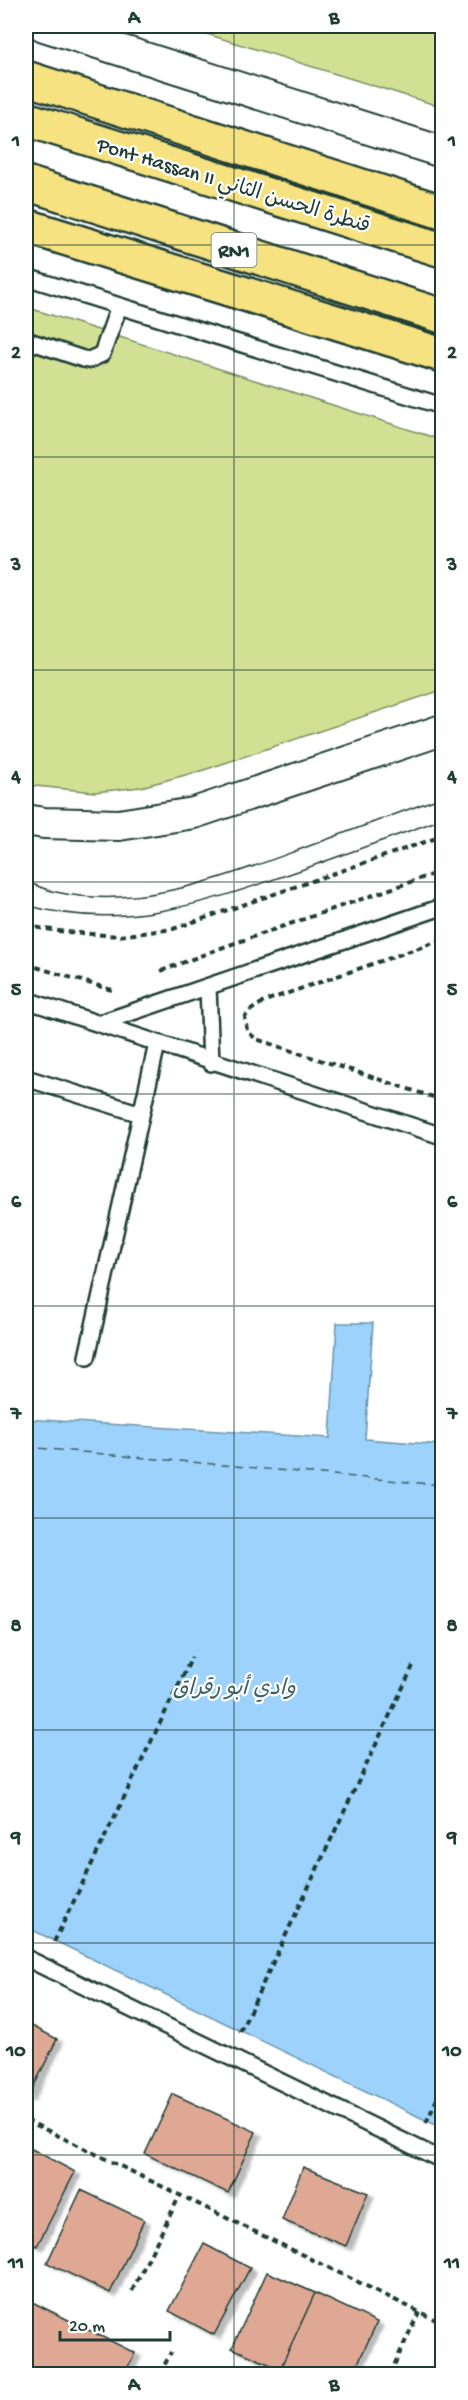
<svg xmlns="http://www.w3.org/2000/svg" width="468" height="2400" font-family="'Gochi Hand','Playpen Sans Arabic',sans-serif">
<style>
.green{fill:#d2e094;stroke:#788e64;stroke-width:1.5}
.water{fill:#9cd2fb;stroke:#6a96ab;stroke-width:1.5}
.lines{fill:none;stroke-linecap:round;stroke-linejoin:round}
.ferry{stroke:#3e6266;stroke-width:1.5;stroke-dasharray:8 6;stroke-linecap:butt}
.building{fill:#dfa895;stroke:#1f3d34;stroke-width:1.5;filter:url(#shadow)}
.lane-casing{stroke:#1f3d34;stroke-width:20}
.street-casing{stroke:#1f3d34;stroke-width:34}
.primary-casing{stroke:#1f3d34;stroke-width:38}
.highway-casing{stroke:#1f3d34;stroke-width:38}
.path{stroke:#1f3d34;stroke-width:4;stroke-dasharray:6 4.5;stroke-linecap:butt}
.lane{stroke:#fff;stroke-width:15}
.street{stroke:#fff;stroke-width:30}
.primary{stroke:#f7e281;stroke-width:33}
.highway{stroke:#f7e281;stroke-width:33}
.tram{stroke:#1f3d34;stroke-width:1.5}
.grid{fill:none;stroke:#1f3d34;stroke-width:1.5;stroke-opacity:0.55}
.labels{text-anchor:middle;stroke-width:4.5;stroke-linejoin:round;paint-order:stroke}
.shield{fill:#fff;stroke:#627771;stroke-width:1.5}
.shield-label{font-size:20px;font-weight:bold;fill:#1f3d34}
.street-label{font-size:21px;fill:#1f3d34;stroke:#fff}
.water-label{font-size:22px;font-style:italic;fill:#3e6266;stroke:#fff}
.neatline{fill:none;stroke:#1f3d34;stroke-width:2}
.grid-label{font-size:20px;text-anchor:middle;font-weight:bold;fill:#1f3d34}
</style>
<defs>
<filter id="shadow"><feDropShadow dx="6" dy="4" stdDeviation="1.5" flood-color="#0004"/></filter>
</defs>
<rect width="100%" height="100%" fill="#fff"/>
<filter id="ink" filterUnits="userSpaceOnUse"><feTurbulence type="fractalNoise" baseFrequency=".0167" numOctaves="2"/><feDisplacementMap in="SourceGraphic" scale="12" xChannelSelector="R" yChannelSelector="G"/><feConvolveMatrix kernelMatrix="1 2 1 2 8 2 1 2 1" color-interpolation-filters="sRGB"/></filter>
<g filter="url(#ink)">
<path class="green" d="M181,26H442V107Z
M26,307L442,440V690L204,770L141,787L95,792L26,785Z"/>
<path class="water" d="M337,1323H373L365,1439L442,1445V2128L26,1927V1419L330,1438Z"/>
<g class="lines">
<path class="ferry" d="M26,1447L442,1485"/>
</g>
<path class="building" d="M26,2023L57,2039L28,2098L26,2097Z
M173,2094L256,2132L228,2193L145,2154Z
M26,2146L75,2172L37,2246L26,2240Z
M303,2167L368,2193L346,2246L282,2220Z
M81,2190L144,2220L110,2293L47,2263Z
M204,2244L250,2268L214,2335L169,2311Z
M267,2272L315,2293L280,2369L232,2348Z
M315,2293L377,2322L353,2374H291L280,2369Z
M26,2299L135,2353L124,2374H26Z"/>
<g class="lines">
<g class="lane-casing">
<path id="lane" d="M26,277L442,406
M26,340L83,359L89,360L102,354L119,306
M208,987L211,1063
M26,1000L442,1136
M100,1023L442,907
M26,1078L141,1114
M87,1357L157,1044
M26,1958L442,2160"/>
</g>
<g class="street-casing">
<path id="street" d="M44,26L442,152
M26,820L44,823L119,825L194,813L442,730"/>
</g>
<g class="primary-casing">
<path id="primary" d="M26,78L442,212
M26,226L442,355"/>
</g>
<g class="highway-casing">
<path id="highway" d="M26,119L442,250
M26,183L442,316"/>
</g>
<path class="path" d="M26,926L66,932L119,936L173,929L442,836
M442,940L265,1001L251,1010L245,1017L247,1031L256,1039L442,1100
M26,964L112,990
M161,971L221,948L442,871
M54,1942L192,1657
M240,2032L413,1666
M26,2120L442,2323
M426,2123L442,2088
M132,2291L180,2195
M160,2374L171,2352
M390,2374L419,2312"/>
<use href="#lane" class="lane"/>
<use href="#street" class="street"/>
<use href="#primary" class="primary"/>
<use href="#highway" class="highway"/>
<path class="tram" d="M26,882C36,885 46,890 56,892C139,911 225,877 301,849C348,832 395,814 442,797
M26,905C124,933 208,902 301,870C348,853 395,836 442,819"/>
</g>
</g>
<path class="grid" d="M234,26V2374M26,245H442M26,457H442M26,670H442M26,882H442M26,1094H442M26,1306H442M26,1518H442M26,1730H442M26,1943H442M26,2155H442"/>
<g class="labels">
<rect class="shield" x="211.5" y="233" width="45" height="34" rx="4.5"/>
<g class="shield-label">
<text x="234" y="257">RN1</text>
</g>
<g class="street-label">
<text transform="translate(234 184) rotate(17)" y="7">Pont Hassan II قنطرة الحسن الثاني</text>
</g>
<g class="water-label">
<text x="234" y="1694">وادي أبو رقراق</text>
</g>
</g>
<rect width="468" height="2400" fill="none" stroke="#fff" stroke-width="66"/>
<path d="M60 2331v9h110v-9" fill="none" stroke="#1f3d34" stroke-width="3"/>
<text x="69" y="2331" font-size="18" fill="#1f3d34" stroke="#ffffff" stroke-width="4.5" paint-order="stroke">20 m</text>
<rect x="33" y="33" width="402" height="2334" class="neatline"/>
<g class="grid-label">
<text x="134" y="23">A</text>
<text x="334" y="23">B</text>
<text x="16" y="146">1</text>
<text x="452" y="146">1</text>
<text x="16" y="358">2</text>
<text x="452" y="358">2</text>
<text x="16" y="570">3</text>
<text x="452" y="570">3</text>
<text x="16" y="782">4</text>
<text x="452" y="782">4</text>
<text x="16" y="995">5</text>
<text x="452" y="995">5</text>
<text x="16" y="1207">6</text>
<text x="452" y="1207">6</text>
<text x="16" y="1419">7</text>
<text x="452" y="1419">7</text>
<text x="16" y="1631">8</text>
<text x="452" y="1631">8</text>
<text x="16" y="1843">9</text>
<text x="452" y="1843">9</text>
<text x="16" y="2056">10</text>
<text x="452" y="2056">10</text>
<text x="16" y="2268">11</text>
<text x="452" y="2268">11</text>
<text x="134" y="2390">A</text>
<text x="334" y="2390">B</text>
</g>
</svg>
